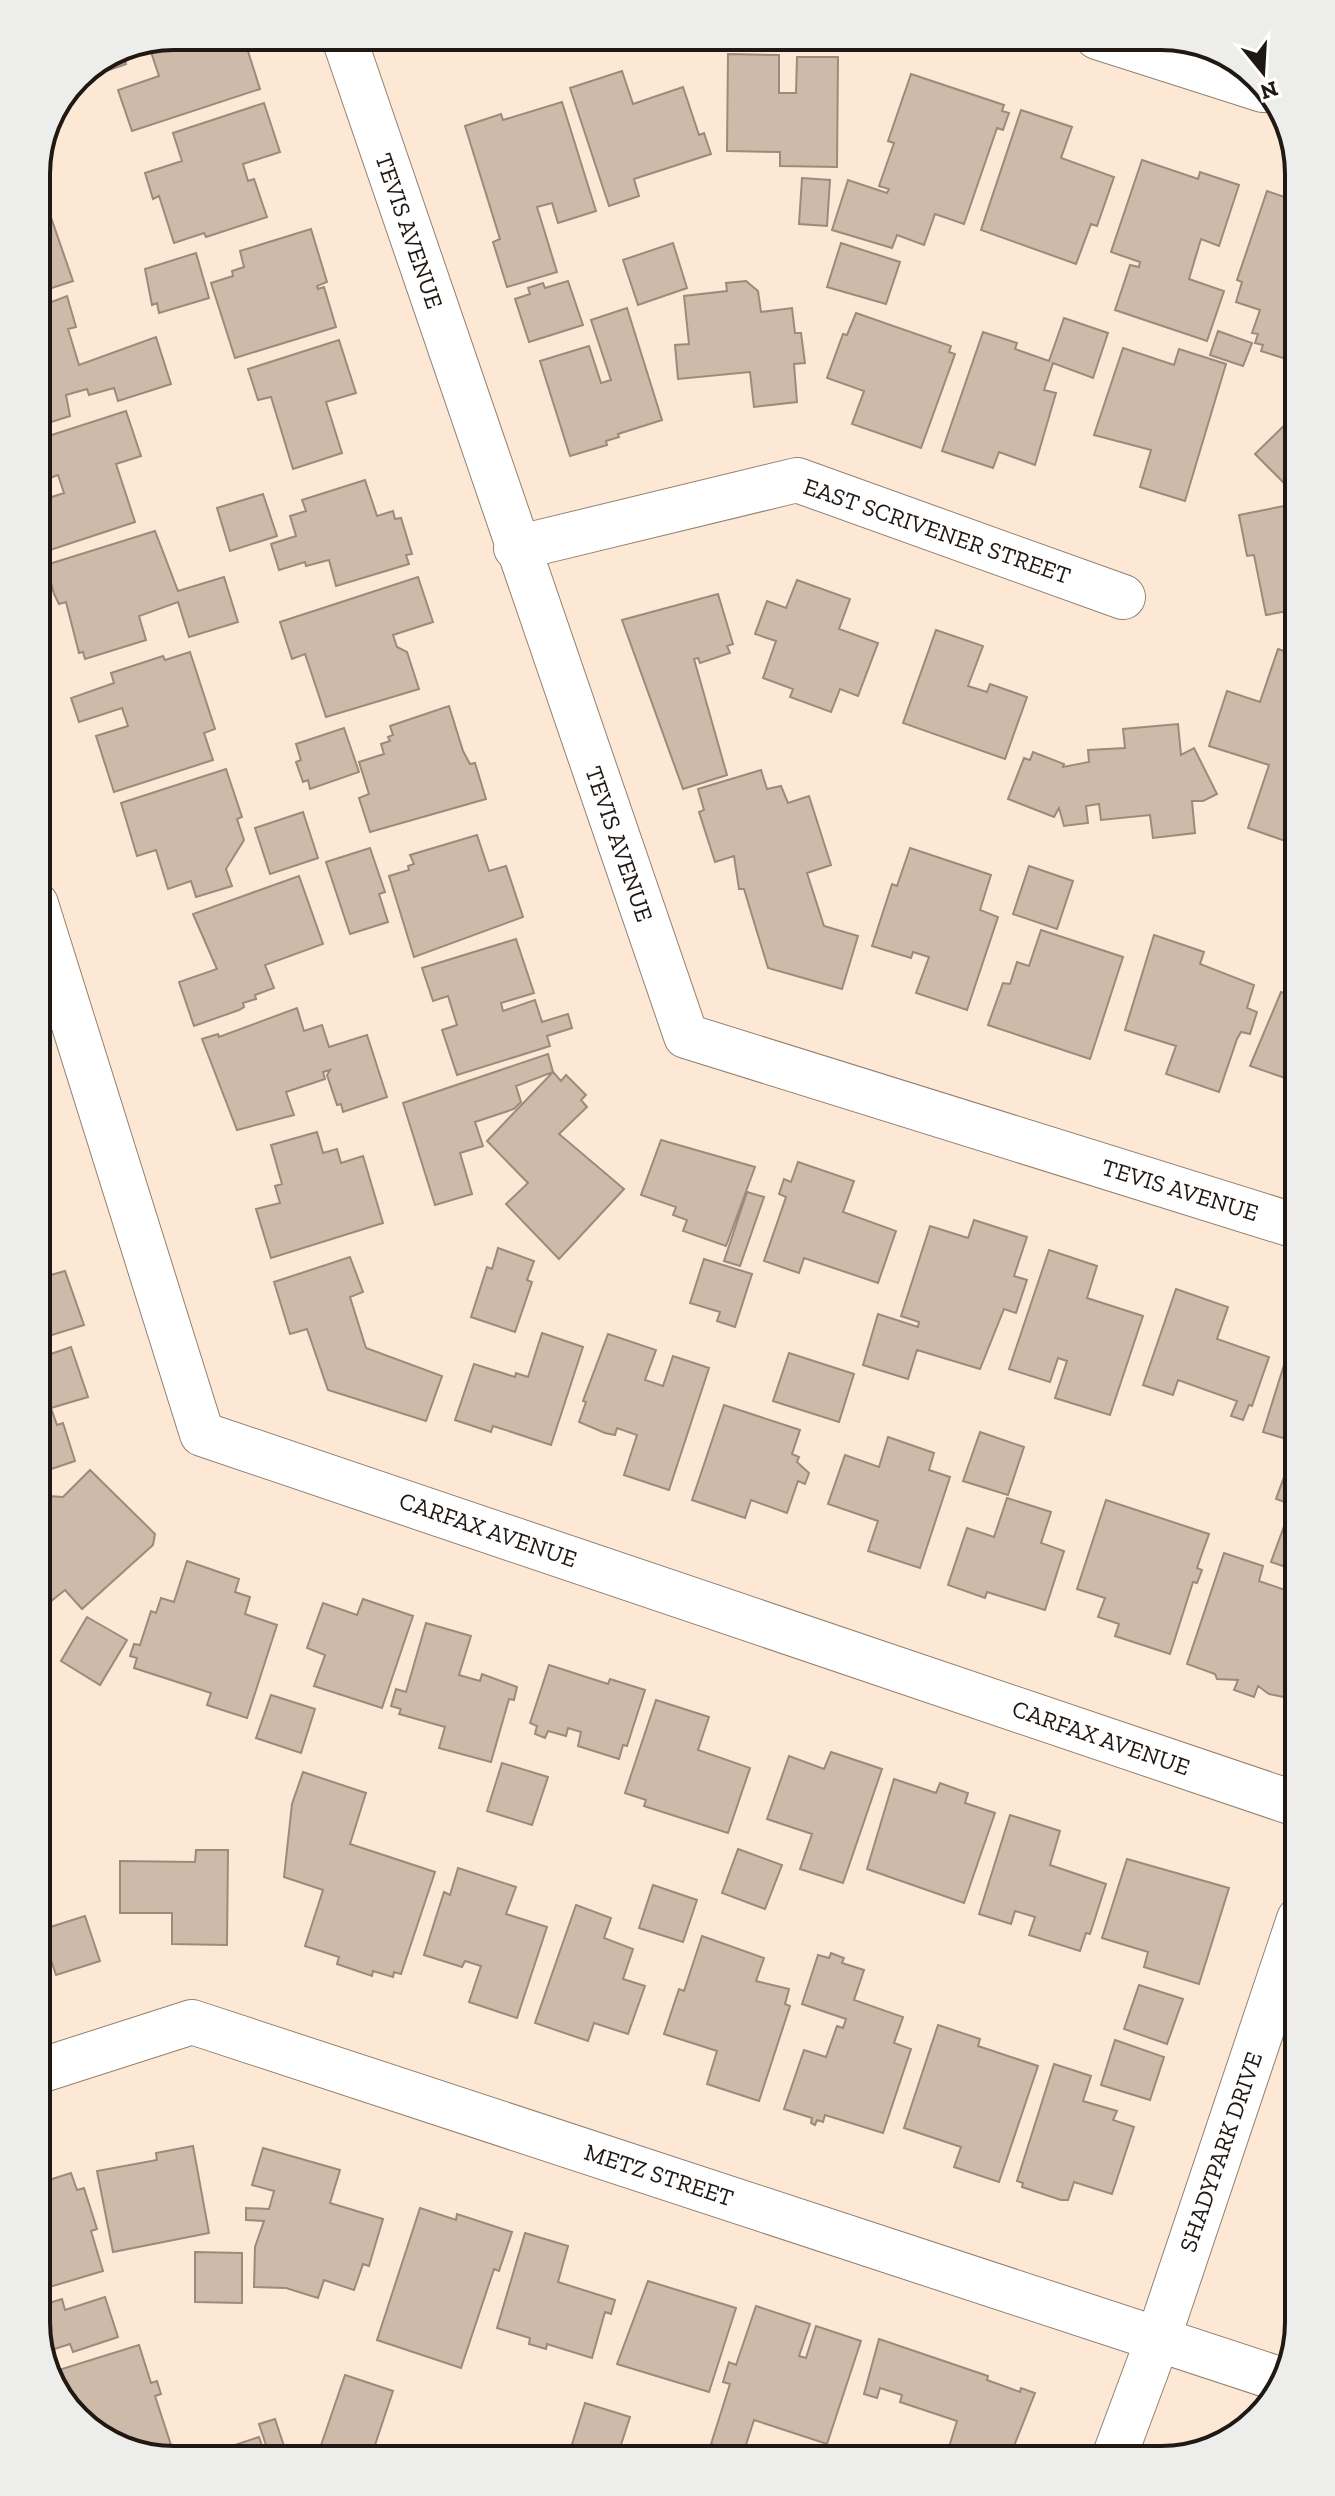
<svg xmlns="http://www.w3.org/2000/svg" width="1335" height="2496" font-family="'Zilla Slab',serif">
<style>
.building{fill:#cebaa9;stroke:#9d8a7a;stroke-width:2}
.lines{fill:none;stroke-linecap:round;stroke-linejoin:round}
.street-casing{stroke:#938170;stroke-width:46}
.street{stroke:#fff;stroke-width:44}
.labels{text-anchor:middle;stroke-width:7;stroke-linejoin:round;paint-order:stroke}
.street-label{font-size:24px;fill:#201812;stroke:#fff}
.rim{fill:none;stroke:#201812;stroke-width:4}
</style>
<rect width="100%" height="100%" fill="#fde8d6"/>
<path class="building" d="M246,45L260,89L132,131L118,90L159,76L149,46Z
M121,47L126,64L77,81V76Z
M728,54L779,55V93H796L797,57H838L837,167L780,166V152L727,151Z
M622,71L633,104L683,87L699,135L704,133L711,154L634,179L639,196L609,206L570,88Z
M911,74L1004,105L1002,111L1009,113L1003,130L997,128L964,224L935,214L924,245L897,235L892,248L832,230L848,180L887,193L889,189L879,186L894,143L888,141Z
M562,102L596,211L558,223L552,203L537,207L557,272L507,287L493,242L500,239L465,126L501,114L503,120Z
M264,103L280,152L243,164L248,181L254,179L267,217L206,237L204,233L174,243L159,196L153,199L145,173L182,161L173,133Z
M1021,110L1072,127L1061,158L1114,177L1097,226L1091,224L1076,264L981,230Z
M1142,160L1198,179L1200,172L1239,185L1219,246L1201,239L1189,279L1224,291L1207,341L1115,310L1130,265L1139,267L1140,262L1111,252Z
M802,178L830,180L827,226L799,224Z
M1267,191L1299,202V363L1261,351L1263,345L1255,343L1258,334L1252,333L1260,310L1236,302L1242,282L1237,280Z
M46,203L73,281L36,293V206Z
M311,229L327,282L317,286L318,289L324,287L336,327L235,358L211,283L233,276L232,271L244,267L240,251Z
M673,243L687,288L638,305L623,260Z
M841,243L900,262L886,304L827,287Z
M196,253L209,298L159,313L157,303L152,305L145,269Z
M568,281L583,325L529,342L515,299L530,294L528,288L543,283L545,288Z
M746,281L758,291L761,312L792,308L795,333H801L805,363L794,364L797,402L754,407L750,372L678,379L675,345L689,344L684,296L727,291L726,283Z
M67,296L76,327L68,329L79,365L156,337L171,384L118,401L114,388L89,395L87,389L66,395L70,416L36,427V308Z
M627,308L662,420L618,434L619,437L606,441L607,445L570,456L540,361L589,346L601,383L611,380L591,320Z
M856,313L951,346L949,352L955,354L921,448L852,424L864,391L827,378L843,334L847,335Z
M1064,318L1108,333L1093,378L1053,363L1044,390L1056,393L1035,465L999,452L993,468L942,451L983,332L1017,343L1015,349L1049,361Z
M1218,331L1252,343L1243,366L1210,355Z
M339,340L356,393L326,402L342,453L293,469L271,397L258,400L248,369Z
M1123,348L1174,365L1179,349L1226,364L1185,501L1140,487L1151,450L1094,435Z
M126,411L141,456L116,464L135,522L41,553L36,539V502L64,493L58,475L36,483V440Z
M1299,411V479L1290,489L1255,454Z
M365,480L377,516L393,511L395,519L401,518L412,554L406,555L409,564L336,586L329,560L306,566L305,562L279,570L271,544L296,536L290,516L306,511L302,500Z
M263,494L277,536L230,551L217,508Z
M1299,503V609L1266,615L1254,555L1247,556L1239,515Z
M155,531L178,591L224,577L238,622L189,637L178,602L139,616L146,640L85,659L83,652L79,653L66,602L59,604L54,594L46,565Z
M418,577L433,622L393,635L397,647L407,652L419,689L326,717L305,654L292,659L280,622Z
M797,580L850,599L839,629L878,643L858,696L840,689L831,712L790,697L793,689L763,678L776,641L755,634L767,601L786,608Z
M718,594L733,644L727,646L730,653L700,663L698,658L694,659L727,775L683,789L622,620Z
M936,630L983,646L968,686L987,692L990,684L1027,697L1005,759L903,723Z
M1278,649L1299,656V807L1291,843L1248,828L1269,765L1209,746L1227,691L1260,702Z
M190,652L215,729L204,733L213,760L114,792L96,736L128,726L122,708L79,722L71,698L114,683L111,673L163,656L165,660Z
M449,706L463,751L470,764L475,763L486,799L370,832L359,798L369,794L359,762L384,754L381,744L390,741L388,737L393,735L390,726Z
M1178,724L1181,755L1194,748L1217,794L1203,801H1192L1195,833L1153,838L1150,815L1101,820L1099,804L1086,806L1088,823L1064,826L1059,808L1054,817L1008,799L1024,758L1030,760L1033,752L1064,764L1063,767L1089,762L1088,750L1125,748L1123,729Z
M344,728L359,772L310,789L308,780L303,782L296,762L301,760L296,744Z
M226,769L242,817L237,819L244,840L226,869L232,886L196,897L191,881L168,889L156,850L137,856L121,803Z
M761,770L767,789L781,786L788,803L809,796L831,865L807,873L824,926L858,936L842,989L768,968L744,889H739L734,856L715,862L699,812L704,810L698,789Z
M303,812L318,858L270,874L255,828Z
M477,835L489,871L506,866L523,917L414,957L389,876L409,870L408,866L414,864L410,855Z
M370,848L385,892L379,894L388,922L350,934L326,862Z
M910,848L991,875L980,910L998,917L967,1010L916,993L929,957L913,952L911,958L872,946L892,884L897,886Z
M1029,866L1073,881L1057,929L1013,914Z
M299,876L323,944L265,965L274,988L255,995L256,999L243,1003L244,1007L239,1010L194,1026L179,982L217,969L193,914Z
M1041,930L1123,957L1090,1059L988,1025L1003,983L1010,984L1017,962L1029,966Z
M1154,935L1204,952L1200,964L1254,985L1247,1008L1257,1012L1250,1034L1241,1032L1237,1039L1219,1092L1166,1074L1176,1046L1125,1030Z
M516,939L534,993L501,1003L503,1011L535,1000L542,1022L568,1014L572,1028L547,1036L550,1046L457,1075L442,1030L457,1025L448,996L433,1001L422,968Z
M1281,992L1299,998V1079L1289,1076L1288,1079L1250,1066Z
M297,1008L304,1031L322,1025L329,1047L367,1035L387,1097L343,1112L341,1104L337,1105L327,1075L330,1070L323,1072L325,1079L286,1092L294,1115L237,1130L202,1039L218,1034L219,1037Z
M548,1054L553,1072L516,1086L521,1102L514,1109L475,1122L483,1146L460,1153L472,1194L435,1205L403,1103Z
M553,1072L561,1081L566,1075L586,1095L581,1100L587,1107L559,1134L624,1189L559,1259L506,1204L528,1183L487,1141Z
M317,1132L323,1153L337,1149L341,1163L363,1156L383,1223L271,1258L256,1209L280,1203L275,1186L282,1184L271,1145Z
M661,1140L755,1167L726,1246L683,1231L687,1220L673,1215L676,1207L641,1195Z
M798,1162L854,1181L843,1212L896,1231L878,1283L804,1258L799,1273L764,1261L786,1197L779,1194L784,1179L791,1182Z
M747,1192L764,1197L740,1266L724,1261Z
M974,1220L1027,1237L1014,1276L1027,1280L1016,1313L1004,1309L980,1369L917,1350L908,1379L863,1365L878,1314L918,1327L919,1322L901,1316L930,1226L968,1238Z
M36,1242L47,1276L65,1271L84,1325L36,1340Z
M498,1248L534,1261L527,1280L532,1282L515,1332L471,1317L487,1267L492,1269Z
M1049,1250L1097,1266L1087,1298L1143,1316L1110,1415L1055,1398L1067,1361L1058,1358L1050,1382L1009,1369Z
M350,1257L363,1292L350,1297L366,1348L442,1376L426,1421L328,1390L307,1329L290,1334L274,1282Z
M704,1259L752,1274L735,1327L717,1321L720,1312L690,1303Z
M1176,1289L1228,1307L1217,1339L1269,1357L1252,1406L1249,1405L1243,1420L1231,1416L1237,1401L1178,1380L1173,1395L1143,1385Z
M542,1333L583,1347L551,1445L493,1426L491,1432L455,1420L474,1364L515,1377L516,1373L528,1377Z
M1294,1333L1299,1335V1443L1263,1432Z
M608,1334L656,1350L645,1380L663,1386L673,1356L709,1368L669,1490L624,1475L637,1435L617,1428L615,1435L605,1433L579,1422L586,1402L583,1401Z
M71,1347L88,1397L51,1408L57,1425L63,1423L75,1461L36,1474V1359Z
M789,1353L854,1374L839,1422L773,1401Z
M724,1405L800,1430L792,1454L799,1457L797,1462L809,1473L805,1484L798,1481L787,1513L751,1500L745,1518L692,1500Z
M980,1432L1024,1447L1008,1495L963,1481Z
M888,1437L934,1453L929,1470L950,1477L920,1568L868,1551L878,1521L828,1504L845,1455L879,1467Z
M1292,1455L1299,1458V1507L1276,1499Z
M90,1470L155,1534L153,1545L82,1609L65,1590L50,1602L36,1586V1508L49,1496L63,1497Z
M1007,1498L1051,1512L1041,1543L1064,1551L1045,1610L987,1592L985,1598L948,1585L967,1528L994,1537Z
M1106,1500L1209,1534L1197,1568L1202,1570L1197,1583L1193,1582L1170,1654L1115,1636L1119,1624L1098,1617L1105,1598L1077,1589Z
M1287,1518L1299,1522V1700L1269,1694L1258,1686L1254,1697L1234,1690L1238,1680L1217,1679L1215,1674L1187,1664L1224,1553L1263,1566L1259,1581L1288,1591L1295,1570L1271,1562Z
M187,1561L239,1579L235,1592L250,1597L245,1614L277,1625L247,1718L207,1705L211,1693L134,1668L137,1658L130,1656L134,1644L140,1645L151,1611L156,1613L161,1598L174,1602Z
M363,1599L413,1616L382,1708L314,1686L325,1655L307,1648L323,1603L357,1615Z
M87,1617L127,1640L100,1685L61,1661Z
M426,1623L471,1636L459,1675L480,1681L482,1674L517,1687L514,1700L509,1699L491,1762L439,1748L445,1727L399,1714L401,1709L391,1706L396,1689L406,1692Z
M549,1665L608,1684L610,1679L645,1690L627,1746L623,1745L619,1759L578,1746L581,1732L568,1728L566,1736L548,1731L545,1738L535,1734L537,1726L530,1723Z
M271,1695L315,1709L301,1753L256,1738Z
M656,1700L709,1717L698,1750L750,1768L728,1833L644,1806L646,1800L625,1793Z
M831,1752L882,1769L843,1883L800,1869L812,1834L767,1819L789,1756L824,1769Z
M502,1763L548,1777L532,1825L487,1811Z
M303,1772L366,1793L350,1844L435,1872L401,1974L394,1972L393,1977L373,1971L372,1976L337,1964L339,1957L305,1946L323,1890L284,1877L292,1804Z
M894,1779L936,1793L940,1783L968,1793L965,1803L995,1813L964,1903L867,1869Z
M1010,1815L1060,1831L1050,1865L1106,1884L1090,1934L1086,1933L1080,1951L1029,1935L1035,1917L1015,1911L1011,1924L979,1914Z
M738,1849L782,1865L765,1909L722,1893Z
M196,1850H228L227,1945L172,1944V1913H120V1861L195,1862Z
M1127,1859L1229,1888L1199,1984L1144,1967L1148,1952L1102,1938Z
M458,1868L516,1887L506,1914L547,1927L517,2018L469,2002L481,1966L465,1961L462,1967L424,1955L444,1892L450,1895Z
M653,1885L697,1900L683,1942L639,1928Z
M576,1905L611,1918L604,1938L633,1949L623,1979L645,1986L628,2034L594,2023L588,2041L535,2023Z
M85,1916L100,1961L56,1975L41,1930Z
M702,1936L764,1958L756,1981L789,1989L785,2004L790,2006L759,2101L707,2084L717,2051L664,2034L679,1989L684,1991Z
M831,1953L844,1958L842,1963L864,1970L854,2000L903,2017L894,2043L911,2049L883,2133L825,2115L823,2122L817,2120L815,2125L811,2123L812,2118L784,2109L804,2050L826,2057L837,2026L843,2028L846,2019L802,2004L818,1955L829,1958Z
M1139,1985L1183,1999L1167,2044L1124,2029Z
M938,2025L980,2039L978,2046L1038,2066L999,2182L954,2167L961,2147L904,2128Z
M1115,2040L1164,2057L1150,2100L1101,2085Z
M1054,2064L1091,2076L1083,2101L1117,2111L1113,2120L1134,2127L1112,2194L1074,2182L1068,2200H1061L1022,2187L1023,2183L1017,2181Z
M193,2146L209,2233L113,2252L97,2171L157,2160L156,2153Z
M263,2148L340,2170L330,2203L383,2219L369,2266L363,2264L354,2290L324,2280L318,2298L286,2288L254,2287L255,2247L264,2221L246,2220V2208L269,2209L274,2191L252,2185Z
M71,2173L77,2190L84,2188L97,2229L91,2231L103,2271L36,2291V2184Z
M420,2208L456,2220L457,2214L512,2232L499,2271L494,2269L461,2368L377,2340Z
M525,2233L568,2246L558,2282L615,2300L611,2314L605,2312L592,2358L547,2344L546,2349L529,2344L530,2338L497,2328Z
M195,2252L242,2253V2303L195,2302Z
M648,2281L736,2308L709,2392L617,2364Z
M105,2297L118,2337L73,2352L70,2344L42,2353L36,2307L62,2299L65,2310Z
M756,2306L810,2324L799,2356L806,2358L816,2326L861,2341L827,2444L754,2420L743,2454L711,2444L730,2384L723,2382L729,2362L736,2365Z
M879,2339L988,2376L987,2380L1020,2392L1021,2388L1035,2393L1010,2456L1006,2460H945L957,2421L900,2402L902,2395L880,2388L877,2398L864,2394Z
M139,2345L151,2383L157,2381L161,2394L155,2396L171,2445L145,2453L97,2437L46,2374Z
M345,2375L393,2391L370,2460L317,2457Z
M585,2403L630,2417L616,2460H567Z
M275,2419L287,2455L271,2460L259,2424Z
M259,2437L267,2460H189Z"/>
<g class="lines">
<g class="street-casing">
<path id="street" d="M1097,37L1263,90
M346,44L686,1036L1299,1227
M516,548L797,480L1123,597
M36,904L202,1434L1299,1805
M36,2072L192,2022L1282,2380
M1113,2460L1158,2339L1299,1919"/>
</g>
<use href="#street" class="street"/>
</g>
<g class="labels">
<g class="street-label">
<text transform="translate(409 231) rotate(71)" y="8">TEVIS AVENUE</text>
<text transform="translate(937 531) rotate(19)" y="8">EAST SCRIVENER STREET</text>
<text transform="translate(619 844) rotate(71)" y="8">TEVIS AVENUE</text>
<text transform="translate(1180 1190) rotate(17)" y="8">TEVIS AVENUE</text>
<text transform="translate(488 1530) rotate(19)" y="8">CARFAX AVENUE</text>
<text transform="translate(1101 1738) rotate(19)" y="8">CARFAX AVENUE</text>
<text transform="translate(1221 2152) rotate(-71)" y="8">SHADYPARK DRIVE</text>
<text transform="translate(659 2175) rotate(18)" y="8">METZ STREET</text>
</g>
</g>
<path d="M0 0H1335V2496H0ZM174 50H1161A124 124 0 0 1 1285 174V2322A124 124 0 0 1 1161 2446H174A124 124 0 0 1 50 2322V174A124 124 0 0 1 174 50Z" fill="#ededec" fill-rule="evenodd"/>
<path class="rim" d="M174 50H1161A124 124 0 0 1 1285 174V2322A124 124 0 0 1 1161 2446H174A124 124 0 0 1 50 2322V174A124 124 0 0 1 174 50Z"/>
<g transform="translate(1263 72) rotate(162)" stroke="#ffffff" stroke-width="6" paint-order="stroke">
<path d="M0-6L14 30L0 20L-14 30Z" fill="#201812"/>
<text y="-12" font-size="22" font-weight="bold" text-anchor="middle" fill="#201812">N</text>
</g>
</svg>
